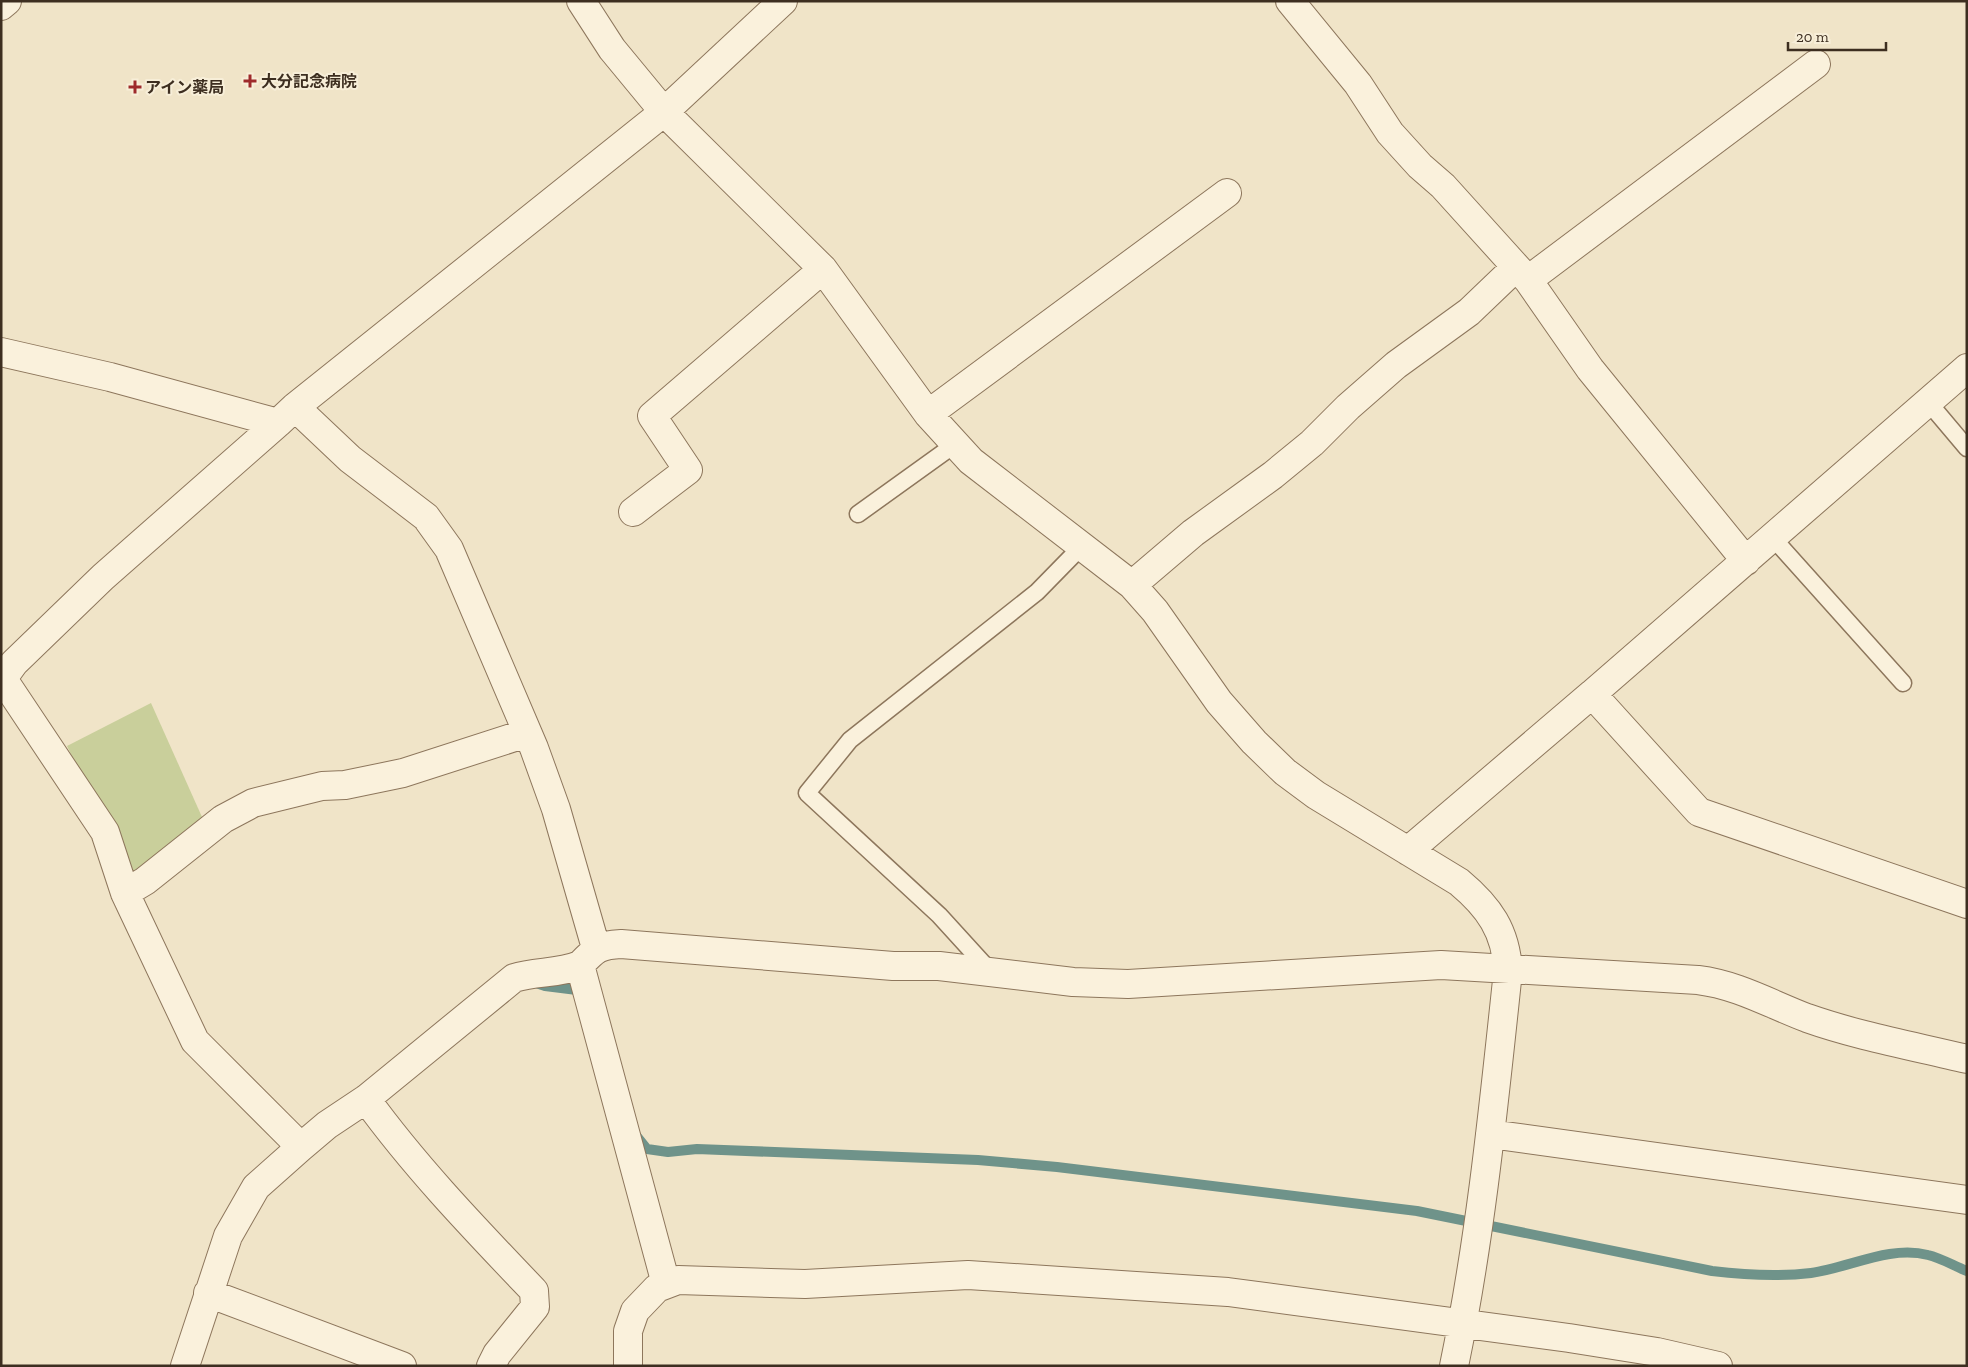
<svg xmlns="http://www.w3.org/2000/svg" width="1968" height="1367" font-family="'Zilla Slab','Noto Sans JP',serif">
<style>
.green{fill:#c9cf9b}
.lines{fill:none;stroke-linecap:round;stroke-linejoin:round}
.stream{stroke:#6f938a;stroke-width:10}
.service-casing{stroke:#8d765c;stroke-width:19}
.minor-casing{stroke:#8d765c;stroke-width:30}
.tertiary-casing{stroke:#8d765c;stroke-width:30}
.service{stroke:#faf1dc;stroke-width:16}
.minor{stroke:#faf1dc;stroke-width:28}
.tertiary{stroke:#faf1dc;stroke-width:28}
.poi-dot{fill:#9e2a2b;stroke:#f7eed8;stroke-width:2}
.labels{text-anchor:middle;stroke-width:4;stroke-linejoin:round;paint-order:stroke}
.poi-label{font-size:16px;font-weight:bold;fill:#3d2e20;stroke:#f7eed8;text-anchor:start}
</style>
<rect width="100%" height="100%" fill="#f0e4c8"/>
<path class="green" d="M151,703L202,817L131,880L67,746Z"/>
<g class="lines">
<path class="stream" d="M533,982L545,986L585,991
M635,1134L647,1149L668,1152L697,1149L978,1160L1057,1167L1417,1211L1712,1271C1745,1275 1778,1277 1811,1273C1849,1268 1889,1245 1928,1255C1941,1258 1954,1266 1967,1271"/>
<g class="service-casing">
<path id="service" d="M1929,403L1967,448
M858,514L954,445
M1773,538L1903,683
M990,971L939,915L807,793L850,740L1037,592L1083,545"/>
</g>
<g class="minor-casing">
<path id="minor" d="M581,1L612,49L664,112L823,269L928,414L971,461L1132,585L1155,611L1219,702L1254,742L1285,772L1316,795L1459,882C1489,907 1506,931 1508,971C1494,1102 1481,1236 1454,1366
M1290,1L1358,84L1390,133L1420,166L1443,186L1528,280L1590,369L1746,561
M1528,280L1816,64
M1,352L110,377L278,423L295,407L664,112L783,1
M295,407L350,459L426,517L449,549L534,748L556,809L596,948
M928,414L1227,193
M633,512L688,470L652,416L823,269
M1132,585L1193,533L1273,475L1312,443L1348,407L1396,365L1469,312L1516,267
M3,679L105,832L125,893L195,1041L301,1147L256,1187L228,1236L185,1366
M1,681L14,663L103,577L278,423
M1592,694L1967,368
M1408,851L1592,694L1699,812L1967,904
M125,893L145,881L223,819L253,803L322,786L345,785L403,773L527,733
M366,1099C416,1168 475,1229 534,1291L535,1307L497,1354L491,1366
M1490,1134L1967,1200
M301,1147L327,1125L366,1099L514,978C536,971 558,974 580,965
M666,1284L580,965C595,949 599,945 621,944L893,966H939L1073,982L1128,984L1441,965L1698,980C1738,985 1770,1004 1807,1018C1858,1036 1913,1046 1967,1059
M208,1293L402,1366
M628,1366V1331L635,1311L657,1288L678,1280L805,1284L968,1275L1228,1292L1569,1338L1657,1352L1718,1366"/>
</g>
<g class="tertiary-casing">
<path id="tertiary" d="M1,6L7,1"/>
</g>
<use href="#service" class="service"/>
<use href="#minor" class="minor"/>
<use href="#tertiary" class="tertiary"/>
</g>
<g class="poi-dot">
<path d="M247.5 73.5h5v5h5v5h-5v5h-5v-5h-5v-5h5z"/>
<path d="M132.5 79.5h5v5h5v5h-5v5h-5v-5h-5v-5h5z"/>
</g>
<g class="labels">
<g class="poi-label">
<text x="261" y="87">大分記念病院</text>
<text x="145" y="93">アイン薬局</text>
</g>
</g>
<rect width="1968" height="1367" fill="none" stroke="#3d2e20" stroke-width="5"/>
<path d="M1788 42v8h98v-8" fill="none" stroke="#3d2e20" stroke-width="2.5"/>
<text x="1796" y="42" font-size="15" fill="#3d2e20" stroke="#f7eed8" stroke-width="4" paint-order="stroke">20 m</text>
</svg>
